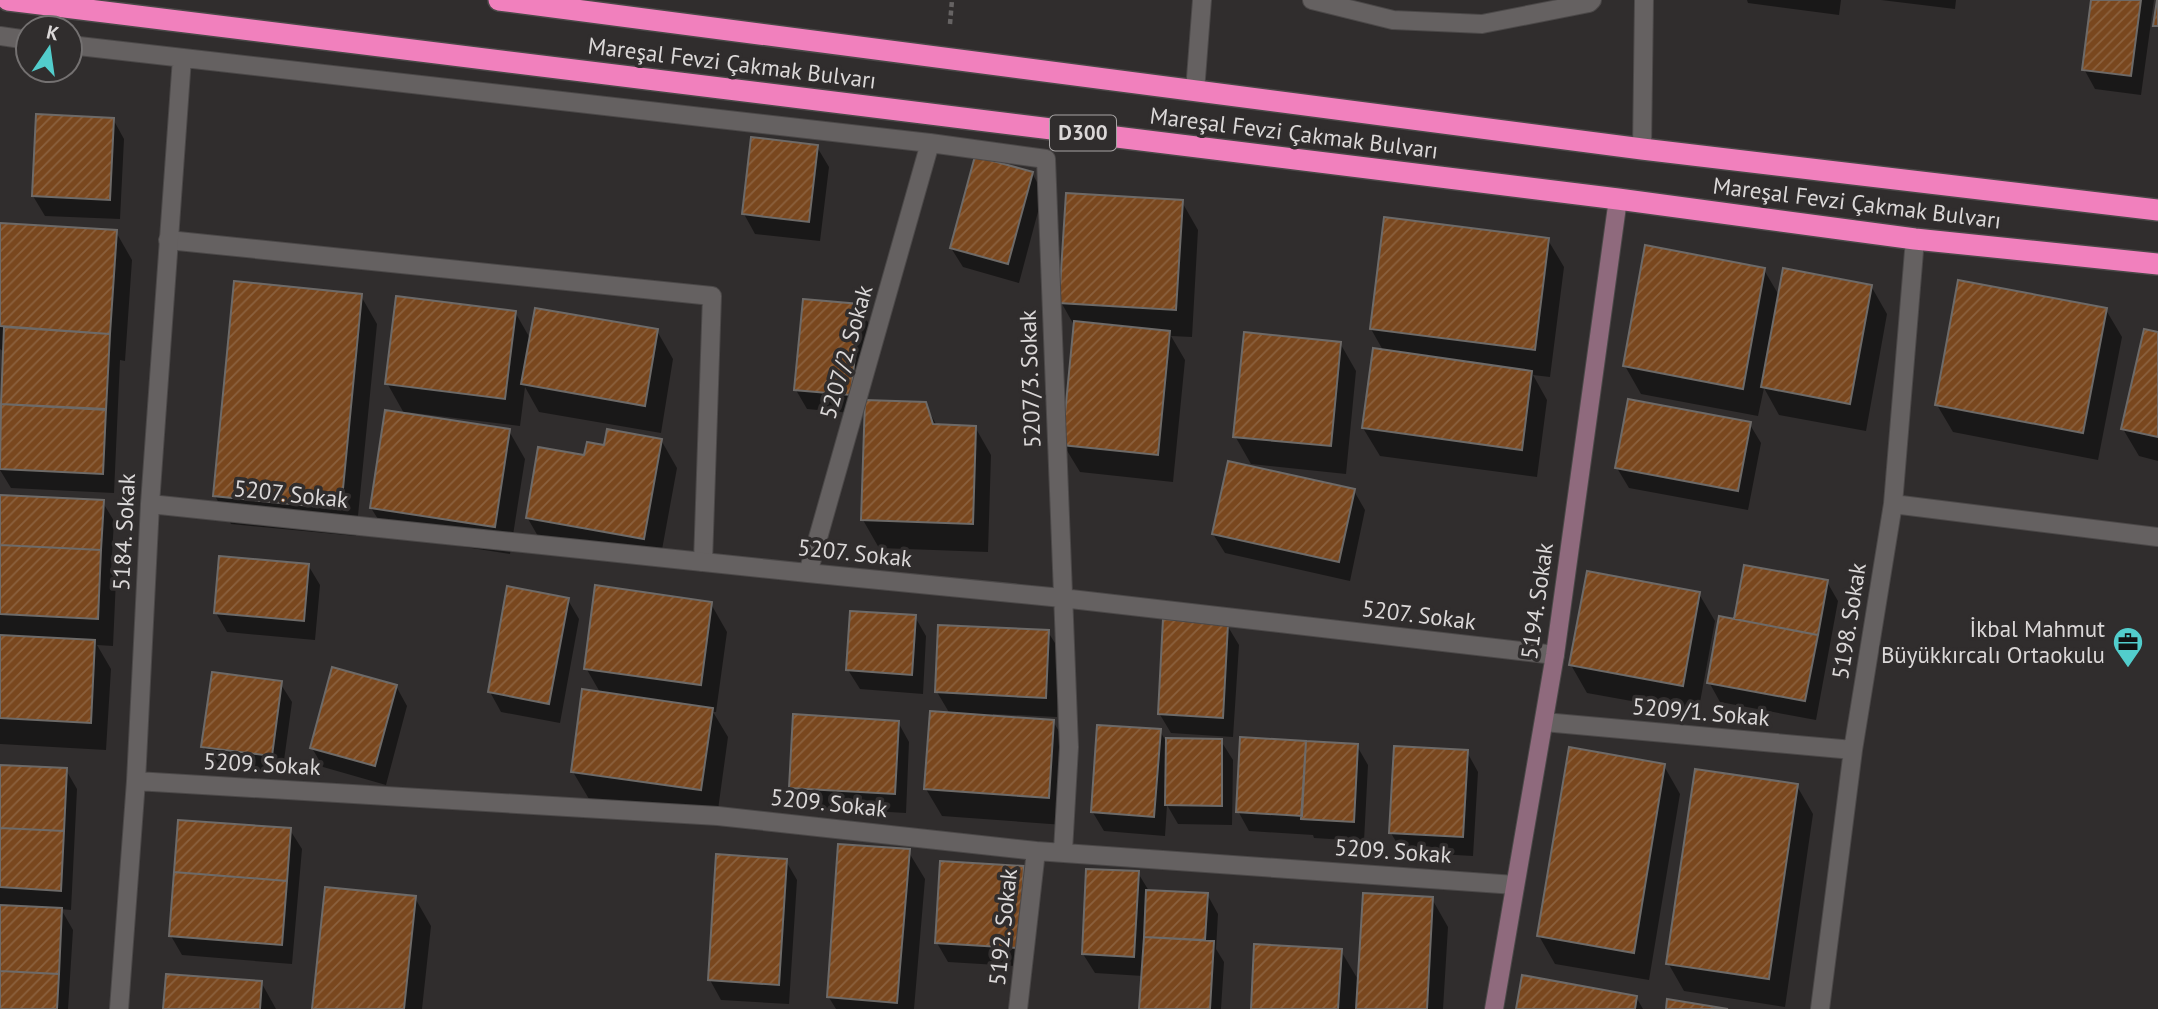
<svg xmlns="http://www.w3.org/2000/svg" width="2158" height="1009" font-family="'PT Sans',sans-serif">
<style>
.shadow{fill:#0007}
.building{fill:url(#building-hatch);stroke:#6d6a68;stroke-width:2}
.lines{fill:none;stroke-linecap:round;stroke-linejoin:round}
.lane-casing{stroke:#4b4848;stroke-width:20}
.street-casing{stroke:#4b4848;stroke-width:20}
.secondary-casing{stroke:#4b4848;stroke-width:20}
.highway-casing{stroke:#4b4848;stroke-width:24}
.path{stroke:#666363;stroke-width:4.5;stroke-dasharray:5 3.5;stroke-linecap:butt}
.lane{stroke:#656161;stroke-width:18}
.street{stroke:#656161;stroke-width:18}
.secondary{stroke:#8f6a7d;stroke-width:18}
.highway{stroke:#f180bd;stroke-width:21}
.labels{text-anchor:middle;stroke-width:7;stroke-linejoin:round;paint-order:stroke}
.shield{fill:#302d2d;stroke:#a8a5a5;stroke-width:2}
.shield-label{font-size:21px;font-weight:bold;fill:#dbd8d8}
.street-label{font-size:23px;fill:#dbd8d8;stroke:#302d2d}
.poi-label{font-size:23px;fill:#dbd8d8;stroke:#302d2d;text-anchor:end}
</style>
<defs>
<pattern id="building-hatch" width="6" height="6" patternUnits="userSpaceOnUse" patternTransform="scale(1.75)"><rect width="6" height="6" fill="#79471e"/><path d="M-1 1l2-2M0 6l6-6M5 7l2-2" fill="none" stroke="#8b613e"/></pattern>
</defs>
<rect width="100%" height="100%" fill="#302d2d"/>
<path class="shadow" d="M1747,0H1841L1839,15L1748,3Z
M1881,0H1956L1955,9Z
M2092,0H2154L2141,95L2095,89L2084,69Z
M113,119L124,139L120,219L45,216L33,196Z
M817,147L829,167L820,241L755,234L744,214Z
M1032,173L1043,193L1019,283L963,267L951,248Z
M1182,202L1198,230L1192,337L1171,336L1185,360L1173,482L1080,472L1063,444L1075,327L1061,302Z
M0,224L116,232L132,260L125,361L120,360L114,493L11,488L0,470L5,353L0,349Z
M1548,240L1564,267L1550,377L1533,375L1547,400L1537,477L1380,456L1363,428L1384,352L1371,329Z
M1764,270L1780,297L1871,286L1887,314L1866,431L1779,415L1764,388L1758,416L1641,394L1625,366Z
M361,296L377,324L356,536L231,524L215,496Z
M859,306L870,326L862,414L807,409L796,390Z
M2106,310L2122,337L2098,460L1953,432L1937,405Z
M515,312L531,340L657,331L673,359L661,433L539,412L525,387L520,426L406,412L405,415L509,431L525,459L510,554L388,535L371,508L405,415L387,383Z
M2158,333V461L2139,456L2123,429Z
M1340,343L1356,371L1346,474L1251,464L1235,436Z
M925,404L937,426L975,427L991,455L988,552L879,548L863,520Z
M1749,423L1761,443L1748,510L1629,488L1617,468Z
M661,440L677,468L659,566L543,545L527,517L586,457L606,447Z
M1354,491L1365,510L1350,581L1225,553L1213,534Z
M0,497L102,501L114,521L111,571L116,579L113,646L97,645L111,669L106,750L0,744Z
M308,565L320,585L315,640L227,632L216,613Z
M1827,582L1838,601L1816,720L1720,702L1709,682L1735,621Z
M1699,594L1715,621L1698,713L1587,693L1571,665Z
M568,600L579,619L560,723L501,712L490,692Z
M711,604L727,632L716,712H713L728,737L717,817L589,799L573,772L601,694L586,668Z
M915,617L926,636L923,694L860,689L848,670Z
M1227,625L1239,645L1233,737L1171,733L1159,713Z
M1048,632L1060,651L1057,717L993,714V717L1053,721L1069,749L1064,825L942,816L926,789L950,714L937,692Z
M280,683L292,702L282,775L215,766L203,746Z
M396,686L407,706L386,785L323,767L312,748Z
M898,722L909,742L906,813L802,807L790,788Z
M1160,731L1168,745L1221,741L1233,760L1232,825L1178,824L1167,805L1165,836L1104,831L1092,811Z
M1357,746L1368,765L1364,841L1314,838L1313,835L1249,831L1238,811Z
M1467,752L1478,772L1473,856L1402,852L1391,833Z
M1664,766L1680,794L1649,980L1555,964L1539,936Z
M0,767L66,770L77,789L71,910L61,909L73,930L68,1009H0Z
M1797,786L1813,814L1785,1007L1684,991L1668,963Z
M290,830L302,849L292,964L182,955L171,936Z
M908,851L925,879L914,1009H836L828,996Z
M786,861L797,880L789,1004L721,1000L710,980Z
M1023,868L1034,887L1029,967L948,962L937,943Z
M1138,873L1149,891L1207,894L1218,914L1216,949L1224,962L1221,1009H1141L1143,976L1095,973L1083,954Z
M415,898L431,926L422,1009H314Z
M1432,899L1448,927L1443,1009H1252L1341,951L1360,983Z
M261,982L276,1009H165Z
M1636,997L1643,1009H1518Z"/>
<path class="building" d="M2091,0H2141L2131,76L2082,70Z
M2157,0H2158V26H2153Z
M36,114L114,118L110,200L32,196Z
M751,137L818,145L809,222L742,214Z
M975,156L1033,172L1008,264L950,248Z
M1066,193L1183,200L1176,310L1059,303Z
M1384,217L1549,238L1535,350L1370,329Z
M0,223L117,230L110,334L0,326Z
M1645,245L1765,268L1743,389L1623,366Z
M1783,268L1872,285L1850,404L1761,387Z
M1958,280L2107,308L2083,433L1935,405Z
M234,281L362,294L341,509L213,496Z
M396,296L516,311L505,399L385,384Z
M803,299L860,304L851,395L794,390Z
M535,308L658,329L645,406L521,384Z
M1074,321L1170,331L1158,455L1062,445Z
M4,327L110,334L106,410L1,404Z
M2144,329L2158,332V437L2121,429Z
M1244,332L1341,342L1331,446L1233,437Z
M1373,348L1532,371L1522,450L1362,428Z
M1628,399L1751,422L1738,491L1615,468Z
M865,400L926,402L933,424L976,426L973,524L861,520Z
M1,404L106,409L103,474L0,469Z
M385,410L510,429L495,527L370,508Z
M607,429L662,439L644,539L526,518L538,447L584,455L587,442L604,445Z
M1228,461L1355,489L1339,562L1212,534Z
M0,495L104,500L101,550L0,545Z
M0,545L101,550L98,619L0,614Z
M219,556L309,564L304,621L214,613Z
M1744,565L1828,580L1818,635L1734,619Z
M1587,571L1700,592L1683,686L1569,665Z
M595,585L712,602L701,685L584,669Z
M507,586L569,598L549,704L488,692Z
M850,611L916,615L912,675L846,670Z
M1719,616L1818,635L1805,701L1707,683Z
M1163,619L1228,624L1223,718L1158,714Z
M938,625L1049,630L1046,698L935,692Z
M0,635L95,640L91,723L0,718Z
M332,667L397,685L375,766L310,748Z
M212,672L282,681L272,756L201,747Z
M582,689L713,708L701,790L571,772Z
M930,711L1054,720L1049,798L924,789Z
M793,714L899,721L895,794L789,788Z
M1097,725L1161,729L1154,817L1091,812Z
M1240,737L1306,741L1302,816L1236,812Z
M1166,738L1222,739V806L1165,805Z
M1306,741L1358,744L1354,822L1301,819Z
M1394,746L1468,750L1463,837L1389,833Z
M1569,747L1665,764L1634,953L1537,936Z
M0,765L67,768L64,831L0,828Z
M1695,769L1798,784L1769,979L1666,964Z
M178,820L291,828L287,881L174,872Z
M0,828L64,831L61,891L0,887Z
M838,844L910,849L897,1003L827,997Z
M716,854L787,859L779,985L708,980Z
M940,861L1024,866L1019,948L935,943Z
M1086,869L1139,871L1134,957L1082,954Z
M174,872L287,881L282,945L169,936Z
M325,887L416,896L404,1009H312Z
M1146,890L1208,893L1205,940L1144,937Z
M1363,893L1433,897L1427,1009H1356Z
M0,905L62,908L59,974L0,971Z
M1144,937L1214,941L1210,1009H1139Z
M1254,944L1342,949L1338,1009H1251Z
M0,971L59,974L57,1009H0Z
M166,974L262,981L260,1009H163Z
M1522,975L1637,996L1635,1009H1516Z
M1667,999L1728,1009H1666Z"/>
<g class="lines">
<g class="lane-casing">
<path id="lane" d="M168,240L712,296L703,562"/>
</g>
<g class="street-casing">
<path id="street" d="M1312,0L1393,20L1482,24L1589,3L1592,0
M0,36L28,40
M70,45L930,143L1046,159L1069,747L1063,851
M1195,91L1202,0
M1642,149L1644,0
M150,504L808,573L1062,598L1555,655
M1893,504L2158,537
M808,573L930,143
M1544,722L1853,750
M136,781L718,816L1036,851L1515,885
M119,1009L136,781L150,504L182,58
M1018,1009L1036,851
M1820,1009L1853,750L1893,504L1915,239"/>
</g>
<g class="secondary-casing">
<path id="secondary" d="M1494,1009L1555,655L1618,199"/>
</g>
<g class="highway-casing">
<path id="highway" d="M8,0L1618,199L1915,239L2158,264
M499,0L1642,149L2158,210"/>
</g>
<path class="path" d="M950,24L952,0"/>
<use href="#lane" class="lane"/>
<use href="#street" class="street"/>
<use href="#secondary" class="secondary"/>
<use href="#highway" class="highway"/>
</g>
<defs>
<g id="office-pin" transform="scale(1.575)"><path d="M0 17L-7.5 6A9.5 9.5 0 1 1 7.5 6Z" fill="#52cdcc" stroke="#302d2d"/><path d="M-6-3h4V-5.5h4V-3h4V5H-6ZM-1-4.5V-3h2v-1.5ZM-6 0V1H6V0Z" fill="#111"/></g>
</defs>
<g fill-rule="evenodd">
<use href="#office-pin" x="2128" y="642"/>
</g>
<g class="labels">
<rect class="shield" x="1050" y="115.5" width="66" height="35" rx="5"/>
<g class="shield-label">
<text x="1083" y="140">D300</text>
</g>
<g class="street-label">
<text transform="translate(732 63) rotate(7)" y="8">Mareşal Fevzi Çakmak Bulvarı</text>
<text transform="translate(1294 133) rotate(7)" y="8">Mareşal Fevzi Çakmak Bulvarı</text>
<text transform="translate(1857 203) rotate(7)" y="8">Mareşal Fevzi Çakmak Bulvarı</text>
<text transform="translate(846 352) rotate(-74)" y="8">5207/2. Sokak</text>
<text transform="translate(1030 379) rotate(-92)" y="8">5207/3. Sokak</text>
<text transform="translate(291 494) rotate(6)" y="8">5207. Sokak</text>
<text transform="translate(124 532) rotate(-87)" y="8">5184. Sokak</text>
<text transform="translate(855 553) rotate(6)" y="8">5207. Sokak</text>
<text transform="translate(1537 601) rotate(-82)" y="8">5194. Sokak</text>
<text transform="translate(1419 615) rotate(7)" y="8">5207. Sokak</text>
<text transform="translate(1849 621) rotate(-81)" y="8">5198. Sokak</text>
<text transform="translate(1701 712) rotate(5)" y="8">5209/1. Sokak</text>
<text transform="translate(262 764) rotate(3)" y="8">5209. Sokak</text>
<text transform="translate(829 803) rotate(6)" y="8">5209. Sokak</text>
<text transform="translate(1393 851) rotate(4)" y="8">5209. Sokak</text>
<text transform="translate(1003 927) rotate(-84)" y="8">5192. Sokak</text>
</g>
<g class="poi-label">
<text x="2105" y="637">İkbal Mahmut<tspan x="2105" dy="26">Büyükkırcalı Ortaokulu</tspan></text>
</g>
</g>
<g transform="translate(49 49) rotate(13)"><circle r="33" fill="#302d2d" stroke="#747171" stroke-width="2"/>
<path d="M0-5L12 26L0 18L-12 26Z" fill="#52cdcc"/>
<text y="-10" font-size="19" font-weight="bold" text-anchor="middle" fill="#dbd8d8">K</text>
</g>
</svg>
